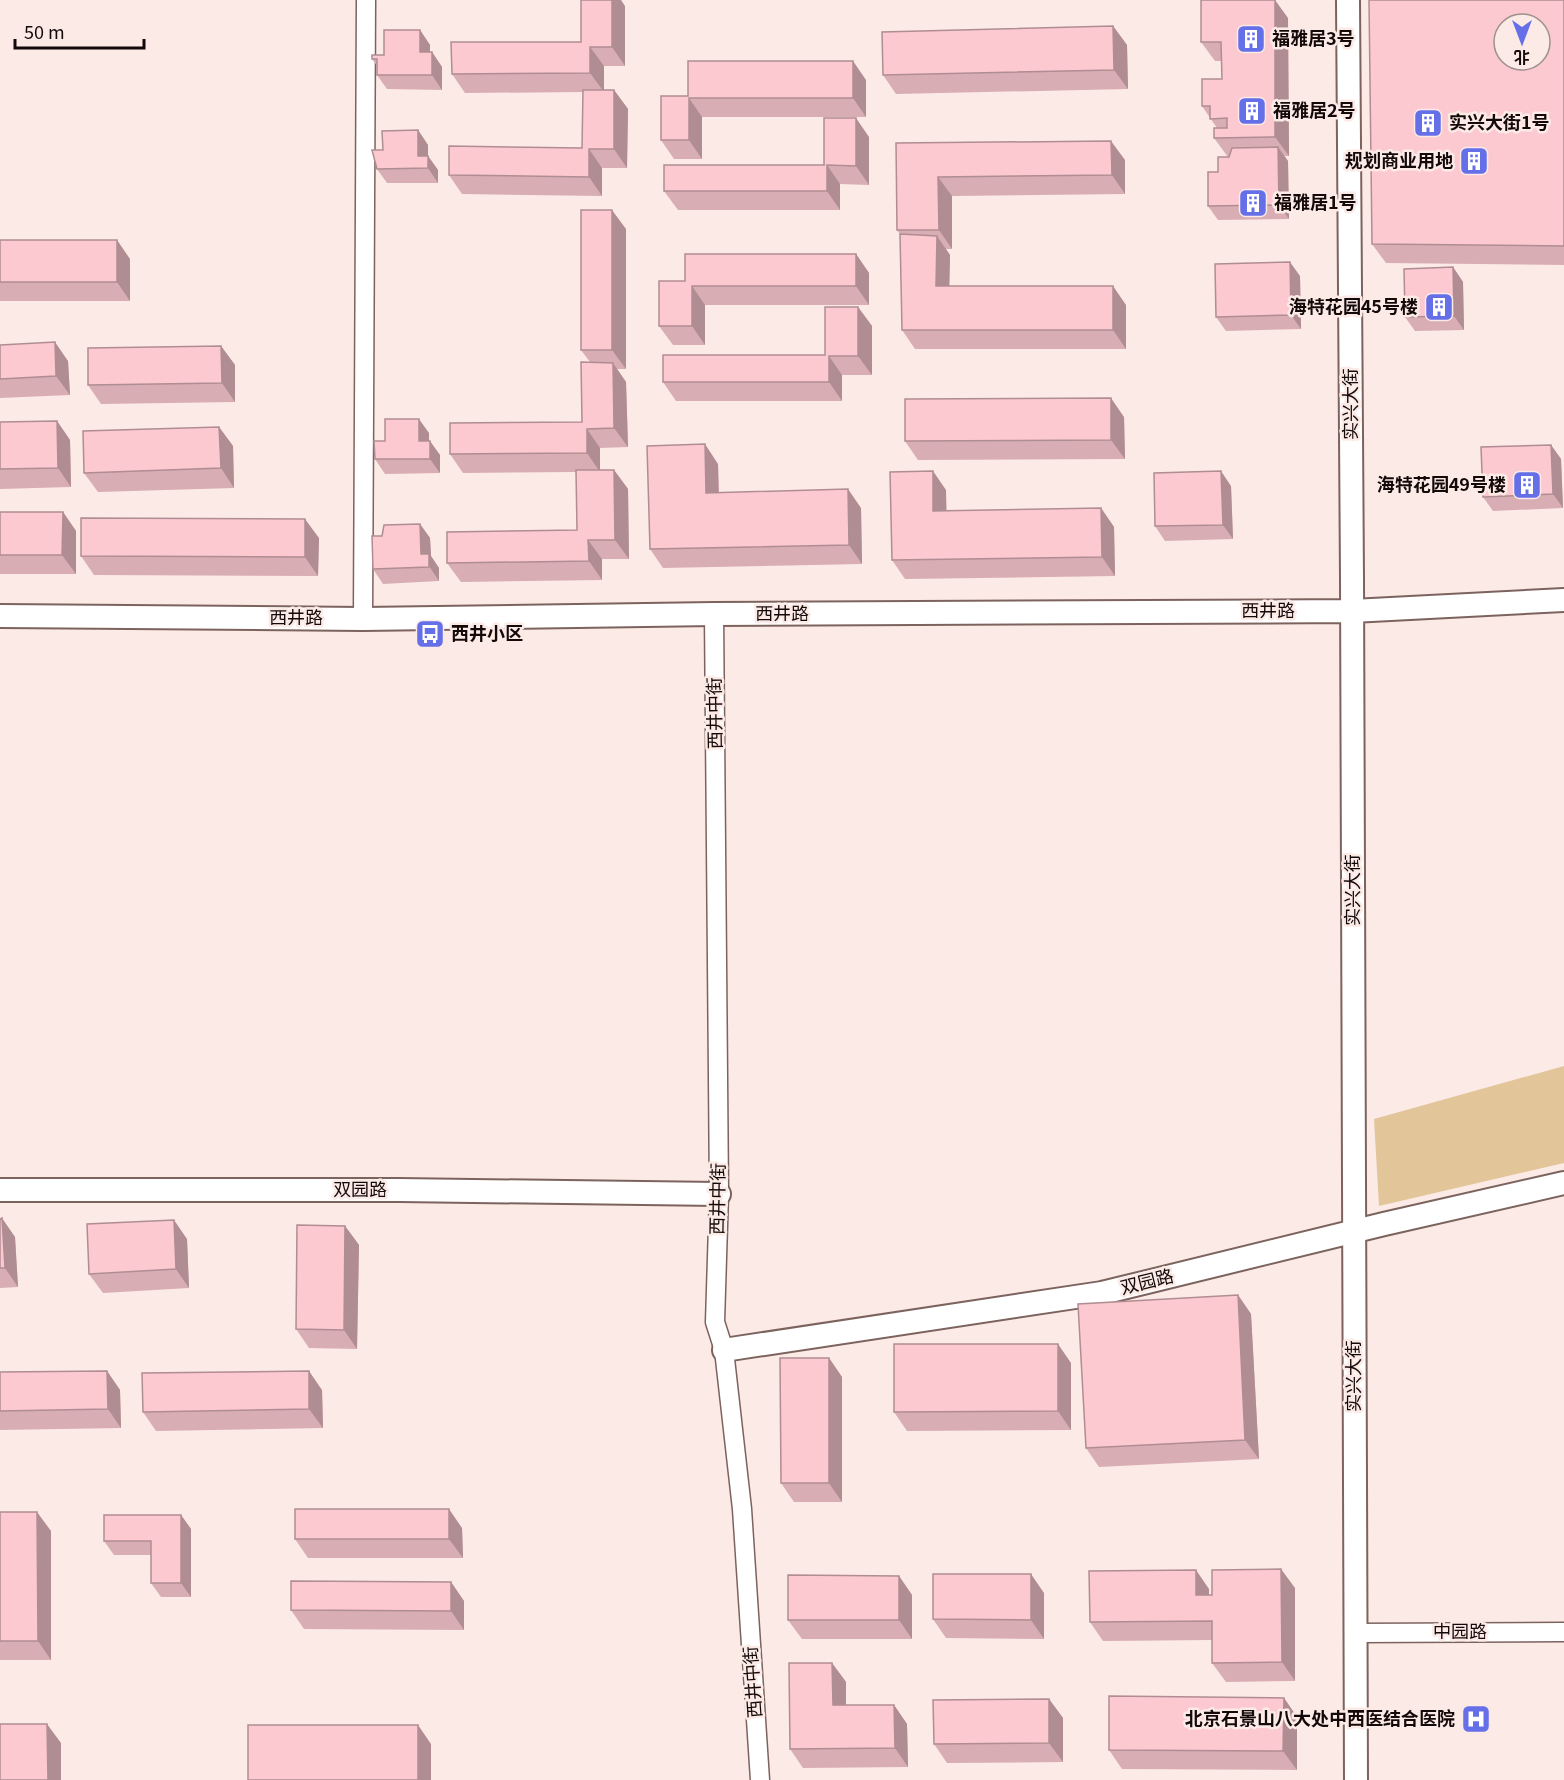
<svg xmlns="http://www.w3.org/2000/svg" width="1564" height="1780" font-family="Georgia,'Noto Sans SC',serif">
<style>
.green{fill:#e2c599}
.lines{fill:none;stroke-linecap:round;stroke-linejoin:round}
.minor-casing{stroke:#7c635e;stroke-width:21}
.tertiary-casing{stroke:#7c635e;stroke-width:26}
.minor{stroke:#fff;stroke-width:18}
.tertiary{stroke:#fff;stroke-width:22}
.wall{fill:#d9adb4}
.shaded-wall{fill:#b08d92}
.building{fill:#fcc9d1;stroke:#b08d92;stroke-width:1.5;fill-rule:evenodd}
.labels{text-anchor:middle;stroke-width:5;stroke-linejoin:round;paint-order:stroke}
.poi-label{font-size:18px;font-weight:bold;fill:#120908;stroke:#fceae6;text-anchor:start}
.street-label{font-size:18px;fill:#120908;stroke:#fceae6}
</style>
<rect width="100%" height="100%" fill="#fceae6"/>
<path class="green" d="M1564,1066V1163L1379,1206L1374,1119Z"/>
<g class="lines">
<g class="minor-casing">
<path id="minor" d="M714,614L719,1194L715,1322L724,1350L742,1509L760,1780
M363,619L366,0
M1355,1633L1564,1632"/>
</g>
<g class="tertiary-casing">
<path id="tertiary" d="M1348,0L1352,579L1356,1780
M0,616L363,619L714,614L1352,611L1564,600
M0,1190H399L719,1194
M724,1350L1102,1293L1384,1224L1564,1183"/>
</g>
<use href="#minor" class="minor"/>
<use href="#tertiary" class="tertiary"/>
</g>
<path class="wall" d="M1564,0V265L1386,263L1372,244Z
M625,6V66H604V90H614L628,109L627,168H602V196L462,194L449,175L582,148L583,92L465,93L452,74L581,42Z
M1288,18L1289,156H1284L1288,161L1289,219L1218,220L1208,206L1218,172L1228,157L1214,138L1217,128L1202,106L1222,79V61H1215L1201,42Z
M1113,26L1127,45L1128,89L896,94L883,75Z
M420,30L430,45V52H432L442,67V90L387,89L377,75V66L372,59L384,55Z
M866,80V117H702V159H674L661,140L688,96Z
M418,130L428,145V156L438,170V183H387L377,169L383,150Z
M869,137V185L840,184V210H678L664,191L824,165Z
M896,143L1125,160V194L952,196V249H946L950,255L949,286L1126,305V349H915L902,330L900,234L897,230Z
M626,229V369H617L626,382L628,447L600,448V470H614L628,489L629,559H602V580L461,582L447,563L577,530L576,472L463,473L450,454L582,422L590,362L581,350Z
M0,240L130,259V301H0Z
M856,254L869,273V305H705V345H673L659,326L685,281Z
M1453,267L1463,282L1464,330L1415,331L1405,317Z
M1300,276L1301,329L1226,331L1216,317Z
M858,307L872,326V375H842V401H676L663,382L825,355Z
M0,345L68,361L70,395L0,398Z
M221,346L235,365V402L101,404L88,385Z
M1124,417L1125,459L918,460L905,441Z
M57,421L70,440L71,487L0,489V422Z
M219,427L233,446L234,488L98,492L84,473Z
M429,433V441L440,455V473L385,474L375,459L385,441Z
M1551,445L1561,459L1563,508L1493,511L1483,497Z
M718,464L719,492L861,508L862,564L663,568L650,549Z
M1231,486L1233,539L1165,541L1155,526Z
M946,490V511L1101,508L1114,527L1115,576L905,579L892,560Z
M0,512H63L76,531V574H0Z
M420,524L430,538L431,556L439,568V581L383,584L373,569L382,536Z
M319,538L318,576L94,575L81,556Z
M0,1219L15,1237L18,1287L0,1288Z
M345,1226L359,1245L357,1349L309,1348L296,1329Z
M187,1239L189,1288L103,1293L89,1274Z
M1238,1295L1251,1314L1259,1459L1099,1467L1086,1448Z
M829,1358L842,1377V1502H794L781,1483Z
M1071,1363V1430L907,1431L894,1412Z
M107,1371L120,1390L121,1428L0,1430V1372Z
M322,1390L323,1428L156,1431L143,1412Z
M0,1512L51,1531V1660H0Z
M181,1515L191,1529V1597H161L151,1583V1555H114L104,1541Z
M462,1528L463,1558H308L295,1539Z
M899,1576L912,1595V1639H802L788,1620Z
M451,1582L464,1601V1630L304,1629L291,1610Z
M1295,1588V1681L1226,1682L1212,1663V1640L1103,1641L1090,1622L1209,1589V1595Z
M1044,1593V1639L946,1638L933,1619Z
M832,1663L846,1682V1705H894L907,1724L908,1767L803,1768L790,1749Z
M1284,1698L1297,1717V1770L1122,1769L1109,1750Z
M1049,1699L1063,1718V1762L947,1763L934,1744Z"/>
<path class="shaded-wall" d="M612,0H621L625,6V66L612,47Z
M1275,0L1288,18L1289,156L1275,137Z
M1113,26L1127,45L1128,89L1114,70Z
M420,30L430,45V66L420,52Z
M590,47L604,66V92L590,73Z
M432,52L442,67V90L432,75Z
M853,61L866,80V117L853,98Z
M614,90L628,109L627,168L614,149Z
M689,98L702,117V159L689,140Z
M856,118L869,137V185L856,166Z
M418,130L428,145V168L418,156Z
M1111,141L1125,160V194L1112,175Z
M1278,147L1288,161L1289,219L1279,205Z
M589,149L602,168V196L589,177Z
M428,156L438,170V183L428,168Z
M827,165L840,184V210L827,191Z
M938,177L952,196V249L939,230Z
M612,210L626,229V369L612,350Z
M937,236L950,255L949,305L936,286Z
M117,240L130,259V301L117,282Z
M856,254L869,273V305L856,286Z
M1290,262L1300,276L1301,329L1291,315Z
M1453,267L1463,282L1464,330L1454,316Z
M692,286L705,305V345L692,326Z
M1113,286L1126,305V349L1113,330Z
M858,307L872,326V375L858,356Z
M55,342L68,361L70,395L56,376Z
M221,346L235,365V402L222,383Z
M829,356L842,375V401L829,382Z
M613,363L626,382L628,447L614,428Z
M1111,398L1124,417L1125,459L1111,440Z
M419,419L429,433V455L419,441Z
M57,421L70,440L71,487L58,468Z
M219,427L233,446L234,488L221,468Z
M587,429L600,448V472L587,453Z
M430,441L440,455V473L430,459Z
M705,444L718,464L719,512L706,493Z
M1551,445L1561,459L1563,508L1553,494Z
M614,470L628,489L629,559L615,540Z
M933,471L946,490L947,530L933,511Z
M1221,471L1231,486L1233,539L1223,525Z
M848,489L861,508L862,564L849,545Z
M1101,508L1114,527L1115,576L1102,557Z
M63,512L76,531V574L62,555Z
M305,519L319,538L318,576L305,557Z
M420,524L430,538L431,556L439,568V581L421,554Z
M588,540L602,559V580L589,561Z
M2,1218L15,1237L18,1287L5,1268Z
M174,1220L187,1239L189,1288L176,1269Z
M345,1226L359,1245L357,1349L344,1330Z
M1238,1295L1251,1314L1259,1459L1245,1440Z
M1058,1344L1071,1363V1430L1058,1411Z
M829,1358L842,1377V1502L829,1483Z
M107,1371L120,1390L121,1428L108,1409Z
M309,1371L322,1390L323,1428L309,1409Z
M449,1509L462,1528L463,1558L449,1539Z
M37,1512L51,1531V1660L38,1641Z
M181,1515L191,1529V1597L181,1583Z
M1281,1569L1295,1588V1681L1282,1662Z
M1196,1570L1209,1589V1614L1196,1595Z
M1031,1574L1044,1593V1639L1031,1620Z
M899,1576L912,1595V1639L899,1620Z
M451,1582L464,1601V1630L451,1611Z
M832,1663L846,1682V1724L833,1705Z
M1284,1698L1297,1717V1770L1283,1751Z
M1049,1699L1063,1718V1762L1049,1743Z
M894,1705L907,1724L908,1767L895,1748Z
M47,1724L61,1743V1780H48Z
M418,1725L431,1744V1780H418Z"/>
<path class="building" d="M581,0H612V47H590V73L452,74L451,42H581Z
M1201,0H1275V137L1214,138V128H1227V118L1210,119V106H1202V79H1222L1221,42H1201Z
M1369,0H1564V246L1372,244ZM1504,24H1540V60H1504Z
M1113,26L1114,70L883,75L882,32Z
M384,30H420V52H432V75H377V59H372V55H384Z
M688,61H853V98H689V140H661V96H688Z
M583,90H614V149H589V177L449,175V146L582,148Z
M824,118H856V166L827,165V191H664V165H825H824Z
M418,130V156H428V168L377,169L372,150H383L382,131Z
M1111,141L1112,175L938,177L939,230H897L896,143Z
M1278,147L1279,205L1208,206V172H1218V157H1229L1232,148Z
M581,210H612V350H581Z
M900,234L937,236L936,286H1113V330H902Z
M0,240H117V282H0Z
M685,254H856V286H692V326H659V281H685Z
M1290,262L1291,315L1216,317L1215,264Z
M1453,267L1454,316L1405,317L1404,269Z
M825,307H858V356H829V382H663V355H825Z
M55,342L56,376L0,379V345Z
M221,346L222,383L88,385V348Z
M581,362L613,363L614,428L587,429V453L450,454V423L582,422Z
M1111,398V440L905,441V399Z
M385,419H419V441H430V459H375L374,441H385Z
M57,421L58,468L0,469V422Z
M219,427L221,468L84,473L83,431Z
M705,444L706,493L848,489L849,545L650,549L647,446Z
M1551,445L1553,494L1483,497L1481,447Z
M576,470H614L615,540H588L589,561L447,563V532L577,530Z
M933,471V511L1101,508L1102,557L892,560L890,472Z
M1221,471L1223,525L1155,526L1154,473Z
M0,512H63L62,555H0Z
M81,518L305,519V557L81,556Z
M420,524L421,554H429V567L373,569L372,536H382L384,525Z
M2,1218L5,1268H0V1219Z
M174,1220L176,1269L89,1274L87,1224Z
M297,1225L345,1226L344,1330L296,1329Z
M1238,1295L1245,1440L1086,1448L1078,1304Z
M894,1344H1058V1411L894,1412Z
M780,1358H829V1483H781Z
M107,1371L108,1409L0,1411V1372Z
M309,1371V1409L143,1412L142,1373Z
M295,1509H449V1539H295Z
M0,1512H37L38,1641H0Z
M104,1515H181V1583H151V1541H104Z
M1281,1569L1282,1662L1212,1663V1621L1090,1622L1089,1571L1196,1570V1595H1212V1570Z
M933,1574H1031V1620L933,1619Z
M788,1575L899,1576V1620H788Z
M291,1581L451,1582V1611L291,1610Z
M789,1663H832L833,1705H894L895,1748L790,1749Z
M1109,1696L1284,1698L1283,1751L1109,1750Z
M1049,1699V1743L934,1744L933,1700Z
M0,1724H47L48,1780H0Z
M248,1725H418V1780H248Z"/>
<defs>
<g id="building-square" transform="scale(1.5)"><rect x="-9" y="-9" width="18" height="18" rx="4" fill="#646fe8" stroke="#fceae6"/><path d="M-4-6H4V6H1V3H-1V6H-4ZM-2.5-4.3h1.7v1.8h-1.7ZM.8-4.3h1.7v1.8H.8ZM-2.5-1h1.7V.8h-1.7ZM.8-1h1.7V.8H.8Z" fill="#fff"/></g>
<g id="bus-square" transform="scale(1.5)"><rect x="-9" y="-9" width="18" height="18" rx="4" fill="#646fe8" stroke="#fceae6"/><path d="M-5-6H5V4H4V6H2V4H-2V6H-4V4H-5ZM-3.5-4V0h7V-4ZM-3.5 1.2v1.5H-2V1.2ZM2 1.2v1.5H3.5V1.2Z" fill="#fff"/></g>
<g id="hospital-square" transform="scale(1.5)"><rect x="-9" y="-9" width="18" height="18" rx="4" fill="#646fe8" stroke="#fceae6"/><path d="M-5-5h3v3.5h4V-5h3V5h-3V1.5h-4V5h-3Z" fill="#fff"/></g>
</defs>
<g fill-rule="evenodd">
<use href="#building-square" x="1251" y="39"/>
<use href="#building-square" x="1252" y="111"/>
<use href="#building-square" x="1428" y="123"/>
<use href="#building-square" x="1474" y="161"/>
<use href="#building-square" x="1253" y="203"/>
<use href="#building-square" x="1439" y="307"/>
<use href="#building-square" x="1527" y="485"/>
<use href="#bus-square" x="430" y="634"/>
<use href="#hospital-square" x="1476" y="1719"/>
</g>
<g class="labels">
<g class="poi-label">
<text x="1272" y="45">福雅居3号</text>
<text x="1273" y="117">福雅居2号</text>
<text x="1449" y="129">实兴大街1号</text>
<text x="1453" y="167" text-anchor="end">规划商业用地</text>
<text x="1274" y="209">福雅居1号</text>
<text x="1418" y="313" text-anchor="end">海特花园45号楼</text>
<text x="1506" y="491" text-anchor="end">海特花园49号楼</text>
<text x="451" y="640">西井小区</text>
<text x="1455" y="1725" text-anchor="end">北京石景山八大处中西医结合医院</text>
</g>
<g class="street-label">
<text transform="translate(1351 404) rotate(-90)" y="6">实兴大街</text>
<text x="1268" y="617">西井路</text>
<text x="782" y="620">西井路</text>
<text x="296" y="624">西井路</text>
<text transform="translate(715 713) rotate(-91)" y="6">西井中街</text>
<text transform="translate(1353 890) rotate(-90)" y="6">实兴大街</text>
<text x="360" y="1196">双园路</text>
<text transform="translate(718 1199) rotate(-89)" y="6">西井中街</text>
<text transform="translate(1147 1282) rotate(-14)" y="6">双园路</text>
<text transform="translate(1354 1376) rotate(-90)" y="6">实兴大街</text>
<text x="1460" y="1638">中园路</text>
<text transform="translate(753 1682) rotate(-94)" y="6">西井中街</text>
</g>
</g>
<g transform="translate(1522 42) rotate(180)"><circle r="28" fill="#fceae6" stroke="#9e908d" stroke-width="1.5"/>
<path d="M0-4.5L10 22L0 15L-10 22Z" fill="#646fe8"/>
<text y="-9" font-size="16" font-weight="bold" text-anchor="middle" fill="#120908">北</text>
</g>
<path d="M15 39v9h129v-9" fill="none" stroke="#120908" stroke-width="3"/>
<text x="24" y="39" font-size="18" fill="#120908" stroke="#fceae6" stroke-width="4.5" paint-order="stroke">50 m</text>
</svg>
